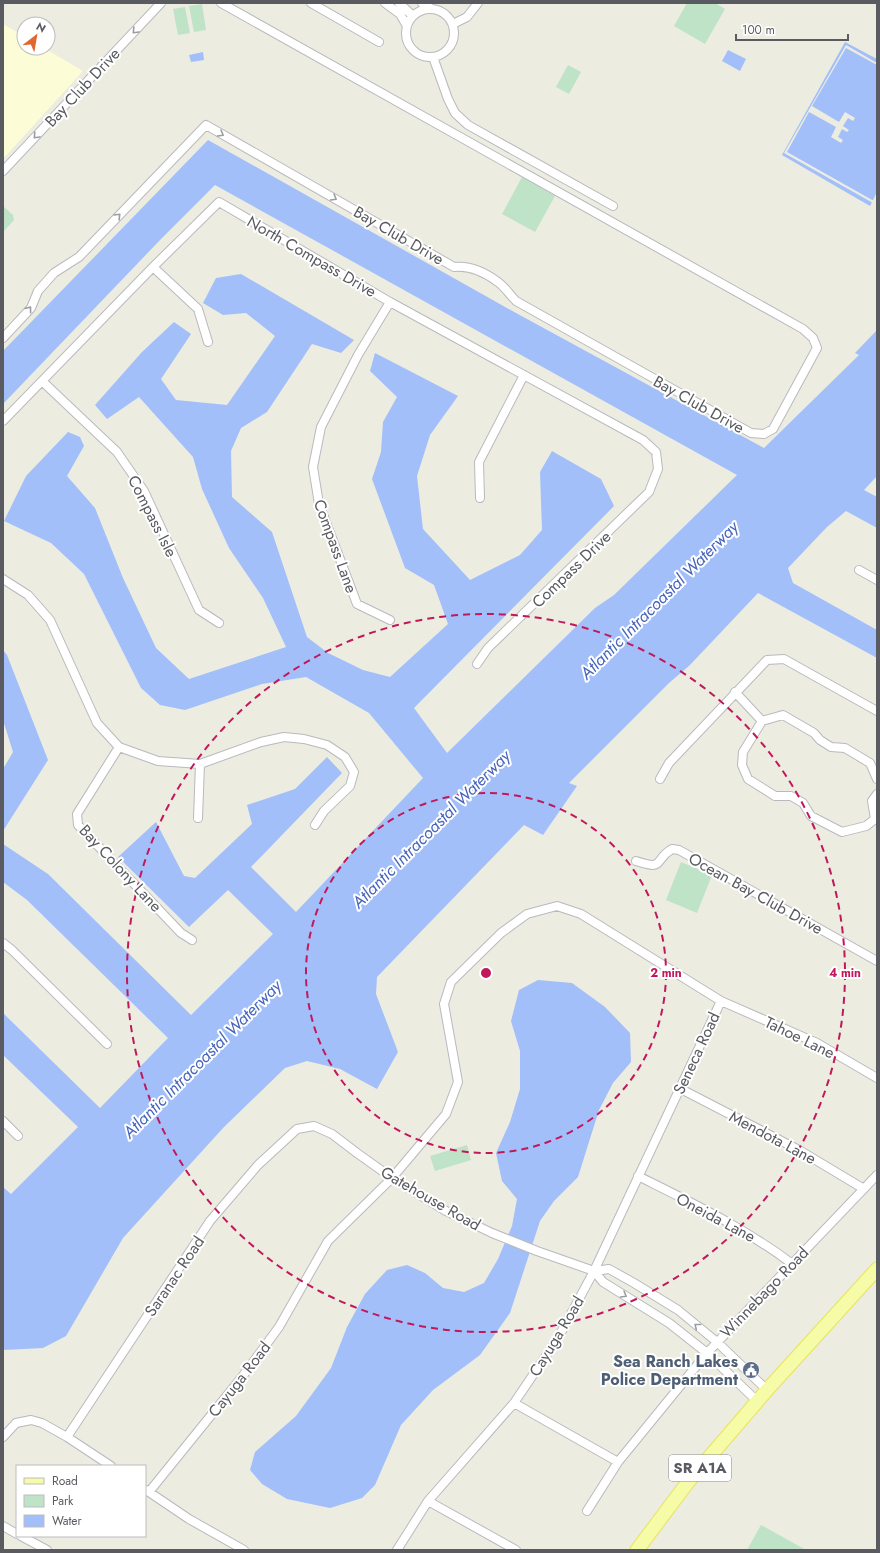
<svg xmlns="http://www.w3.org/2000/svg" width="880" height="1553" font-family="Jost,sans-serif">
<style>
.commercial{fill:#fcfcd6}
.park{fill:#bee3c7}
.water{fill:#a2bffa}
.pier{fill:#ecece1}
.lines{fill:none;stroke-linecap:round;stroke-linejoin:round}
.minor-casing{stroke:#b9b9bf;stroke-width:10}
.primary-casing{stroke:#e9e35c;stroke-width:15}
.minor{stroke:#fff;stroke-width:8}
.primary{stroke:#f5fba7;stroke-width:13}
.oneway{stroke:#9b9da0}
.ring{fill:none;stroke:#c2185b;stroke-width:2;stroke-dasharray:7 5}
.labels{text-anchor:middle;stroke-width:4;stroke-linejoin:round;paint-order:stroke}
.shield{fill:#fff;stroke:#8b8c90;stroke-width:1}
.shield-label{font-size:15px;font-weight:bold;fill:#595b61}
.street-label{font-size:16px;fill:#595b61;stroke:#fff}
.service-label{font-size:16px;font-weight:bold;fill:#4e5e75;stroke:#fff;text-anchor:end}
.water-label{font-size:17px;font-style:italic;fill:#4765bc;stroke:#fff}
.centre{fill:#c2185b;stroke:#fff;stroke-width:2}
.ring-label{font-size:12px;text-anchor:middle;font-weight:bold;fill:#c2185b;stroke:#fff;stroke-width:4;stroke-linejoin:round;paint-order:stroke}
</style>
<rect width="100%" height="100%" fill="#ecece1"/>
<path class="commercial" d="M3,24L24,36V48H44L83,71L3,159Z"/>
<path class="park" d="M687,3H715L725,9L705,44L674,26Z
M202,4L206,30L194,32L189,6Z
M185,7L190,33L178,35L173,9Z
M568,65L581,72L569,94L556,87Z
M522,177L555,196L535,232L502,214Z
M3,206L13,215L14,220L3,232Z
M681,862L712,875L697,913L666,900Z
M467,1145L471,1160L435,1171L430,1156Z
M761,1525L806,1550H747Z"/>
<path class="water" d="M845,42L877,59V192L870,206L782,155Z
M728,50L746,59L740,71L722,61Z
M203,52L204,60L191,62L189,55Z
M208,140L516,313L764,448L859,355L855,353L877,330V476L864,490L877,497V528L846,511L827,527L788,568L793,583L877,630V658L758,593L690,665L669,683L569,783L577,786L543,835L524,825L377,977L376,994L398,1052L377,1089L340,1069L307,1061L285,1068L224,1127L123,1238L66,1336L43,1348L3,1350V1187L11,1194L78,1127L3,1055V1013L100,1108L168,1038L27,900L3,882V844L48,874L191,1015L273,934L228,890L189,927L118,857L156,822L184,876L195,878L252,824L247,805L295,789L327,757L342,773L251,867L296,912L423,778L369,713L306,677L262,684L185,710L160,705L141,688L84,574L51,543L4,521L26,476L68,432L80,437L84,446L67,476L95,508L123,578L156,648L189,679L286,647L263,598L229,548L202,489L193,457L139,397L107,419L95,405L142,352L174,322L191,334L161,379L176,400L227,405L275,336L246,313L223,315L203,303L216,278L241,274L354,340L341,353L312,344L267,412L241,428L231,451L232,497L272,532L307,637L328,653L363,670L390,677L448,624L434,585L405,568L372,479L381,452L383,422L397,397L370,371L375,353L458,396L430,435L417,476L423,529L470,580L520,555L542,530L540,472L552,451L601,479L614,506L414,708L447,753L595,608L614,595L737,475L215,185L161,239L3,404V351Z
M3,650L7,655L48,760L3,831V769L13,752L3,720Z
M538,980L572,983L605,1007L630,1033L631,1062L613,1083L599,1110L578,1177L554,1201L540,1221L510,1313L480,1355L433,1390L401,1425L375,1485L362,1498L330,1508L287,1499L262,1484L250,1470L255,1452L296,1416L331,1368L347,1327L365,1294L387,1270L407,1265L425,1273L443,1288L464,1292L484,1283L498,1259L512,1226L517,1199L502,1181L496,1153L510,1122L520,1089V1051L511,1021L519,990Z"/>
<path class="pier" d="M846,45L877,63V65L846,48L812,106L839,122L845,112L855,118L853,121L848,118L843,126L849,130L847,132L842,129L838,137L843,140L841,143L831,137L836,127L809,112L787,152L874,201L873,203L784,153Z"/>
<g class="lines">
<g class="minor-casing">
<path id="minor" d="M311,3L379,42
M385,3L400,14L407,26
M399,3L413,16
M422,3L432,9
M406 33a24 24 0 1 1 48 0a24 24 0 1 1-48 0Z
M453,24L467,17L478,3
M433,57L448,99L455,113L468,125L613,206
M3,171L161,3
M153,267L198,309L208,342
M3,338L31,308L38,291L54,273L79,257L206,125L454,267C470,265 486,273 498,282C505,287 510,295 516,301L751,433L764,434L773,429L817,348L813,338L803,329L221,3
M42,381L117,452L144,491L199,610L219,623
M3,421L153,267L219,202L390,302L643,440L656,452L658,469L649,492L488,648L477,664
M480,498L479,462L524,375
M859,570L877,580
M3,579L28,595L50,620L97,723L119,747L158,761L200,764L261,742L284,737L304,739L327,745L345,757L354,772L350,786L324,811L315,825
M390,620L357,604L319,504L313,467L321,427L358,355L390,302
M735,692L762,721L783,715L814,733L820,740L831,747L845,748L870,763L877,779
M762,721L743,752L742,765L748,779L775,796H791L803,803L811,816L842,832L866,826L875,819
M119,747L77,814L78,825L181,933L192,940
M660,779L669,763L767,660L784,659L877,711
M198,818L200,764
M875,819L872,801L877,794
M636,861C666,871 653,860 672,849L679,850L877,961
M3,943L12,950L107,1044
M679,1088L799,1150L864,1189
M3,1121L18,1136
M638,1176C692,1203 743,1227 791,1263
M594,1271L603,1282L669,1323L707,1353L757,1401
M514,1403L618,1462
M3,1437L16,1423L31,1420L42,1423L67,1437L111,1466
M67,1437L210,1221L258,1165L297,1129L314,1126L332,1134L357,1153L392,1178L446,1211L492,1233L537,1251L594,1271L609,1269L634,1283L678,1310L717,1342L767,1390
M146,1490L189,1519L244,1550
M149,1492L242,1377L279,1327L328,1241L392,1178L446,1114L458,1082L444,1004L451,982L501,933L527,914L557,906L581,914L721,1001L817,1043L877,1078
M428,1501L516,1550
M587,1511L618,1462L707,1353L877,1175
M3,1526L17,1534
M21,1536L47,1550
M397,1550L428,1501L514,1403L558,1338L594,1271L721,1001"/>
</g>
<g class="primary-casing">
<path id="primary" d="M637,1550L688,1482L767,1390L877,1269"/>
</g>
<use href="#minor" class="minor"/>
<use href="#primary" class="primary"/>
</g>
<defs><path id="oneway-chevron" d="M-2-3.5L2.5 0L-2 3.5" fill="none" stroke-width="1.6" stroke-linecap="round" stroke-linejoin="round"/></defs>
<g class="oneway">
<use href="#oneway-chevron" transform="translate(135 31) rotate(133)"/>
<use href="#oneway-chevron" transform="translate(221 134) rotate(30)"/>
<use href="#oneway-chevron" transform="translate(36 136) rotate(133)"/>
<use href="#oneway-chevron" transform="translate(334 198) rotate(30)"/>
<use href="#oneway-chevron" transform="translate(118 216) rotate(-46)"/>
<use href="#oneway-chevron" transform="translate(29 309) rotate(-53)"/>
<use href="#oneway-chevron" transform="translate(624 1295) rotate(30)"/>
<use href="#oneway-chevron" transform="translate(697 1326) rotate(-141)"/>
</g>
<g class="ring">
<circle cx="486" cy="973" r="180"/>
<circle cx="486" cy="973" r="359"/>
</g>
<defs>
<g id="civic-disc" transform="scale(0.9)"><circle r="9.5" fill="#5c6f8a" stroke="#fff"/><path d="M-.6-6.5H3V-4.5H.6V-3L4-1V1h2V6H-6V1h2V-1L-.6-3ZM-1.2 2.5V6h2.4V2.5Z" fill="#fff"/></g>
</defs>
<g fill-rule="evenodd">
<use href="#civic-disc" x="751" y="1370"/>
</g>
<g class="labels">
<rect class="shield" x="669" y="1455" width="62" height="26" rx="3"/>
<g class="shield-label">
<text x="700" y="1473">SR A1A</text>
</g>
<g class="street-label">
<text transform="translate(82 87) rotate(-47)" y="6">Bay Club Drive</text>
<text transform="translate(399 235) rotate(30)" y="6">Bay Club Drive</text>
<text transform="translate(312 256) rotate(30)" y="6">North Compass Drive</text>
<text transform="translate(699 404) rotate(29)" y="6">Bay Club Drive</text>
<text transform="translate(153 516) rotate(63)" y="6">Compass Isle</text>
<text transform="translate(336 546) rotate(70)" y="6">Compass Lane</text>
<text transform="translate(571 569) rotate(-44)" y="6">Compass Drive</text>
<text transform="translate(121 868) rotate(47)" y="6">Bay Colony Lane</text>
<text transform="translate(756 893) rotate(29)" y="6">Ocean Bay Club Drive</text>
<text transform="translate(800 1037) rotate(26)" y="6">Tahoe Lane</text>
<text transform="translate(696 1053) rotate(-65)" y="6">Seneca Road</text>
<text transform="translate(773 1137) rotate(28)" y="6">Mendota Lane</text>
<text transform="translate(431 1198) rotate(30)" y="6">Gatehouse Road</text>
<text transform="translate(716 1217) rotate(28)" y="6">Oneida Lane</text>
<text transform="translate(174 1276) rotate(-56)" y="6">Saranac Road</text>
<text transform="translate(764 1292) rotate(-46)" y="6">Winnebago Road</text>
<text transform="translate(556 1336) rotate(-59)" y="6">Cayuga Road</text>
<text transform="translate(239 1379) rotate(-52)" y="6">Cayuga Road</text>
</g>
<g class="service-label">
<text x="738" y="1367">Sea Ranch Lakes<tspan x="738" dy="18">Police Department</tspan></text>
</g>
<g class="water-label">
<text transform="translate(659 600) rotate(-45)" y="6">Atlantic Intracoastal Waterway</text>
<text transform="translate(431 829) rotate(-45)" y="6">Atlantic Intracoastal Waterway</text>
<text transform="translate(202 1059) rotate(-45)" y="6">Atlantic Intracoastal Waterway</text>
</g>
</g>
<circle cx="486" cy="973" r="6" class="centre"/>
<g class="ring-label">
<text x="666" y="977">2 min</text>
<text x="845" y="977">4 min</text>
</g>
<rect width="880" height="1553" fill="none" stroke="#595b61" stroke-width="8"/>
<rect x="16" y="1465" width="130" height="72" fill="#ffffff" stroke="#bdbdc0"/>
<rect x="24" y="1478" width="20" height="6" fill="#f5fba7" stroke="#bdbdc0"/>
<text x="52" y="1485" font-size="12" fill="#595b61">Road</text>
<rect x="24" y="1495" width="20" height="12" fill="#bee3c7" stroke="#bdbdc0"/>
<text x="52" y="1505" font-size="12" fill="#595b61">Park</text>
<rect x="24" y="1515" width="20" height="12" fill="#a2bffa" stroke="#bdbdc0"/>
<text x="52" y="1525" font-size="12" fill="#595b61">Water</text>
<g transform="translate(36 36) rotate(31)"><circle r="19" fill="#ffffff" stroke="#bdbdc0"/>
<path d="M0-3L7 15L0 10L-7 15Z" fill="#e06933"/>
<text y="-6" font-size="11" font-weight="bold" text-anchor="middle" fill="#595b61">N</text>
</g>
<path d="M736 34v6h112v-6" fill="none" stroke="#595b61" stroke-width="2"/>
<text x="742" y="34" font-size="12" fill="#595b61" stroke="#ffffff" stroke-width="3" paint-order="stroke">100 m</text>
</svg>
